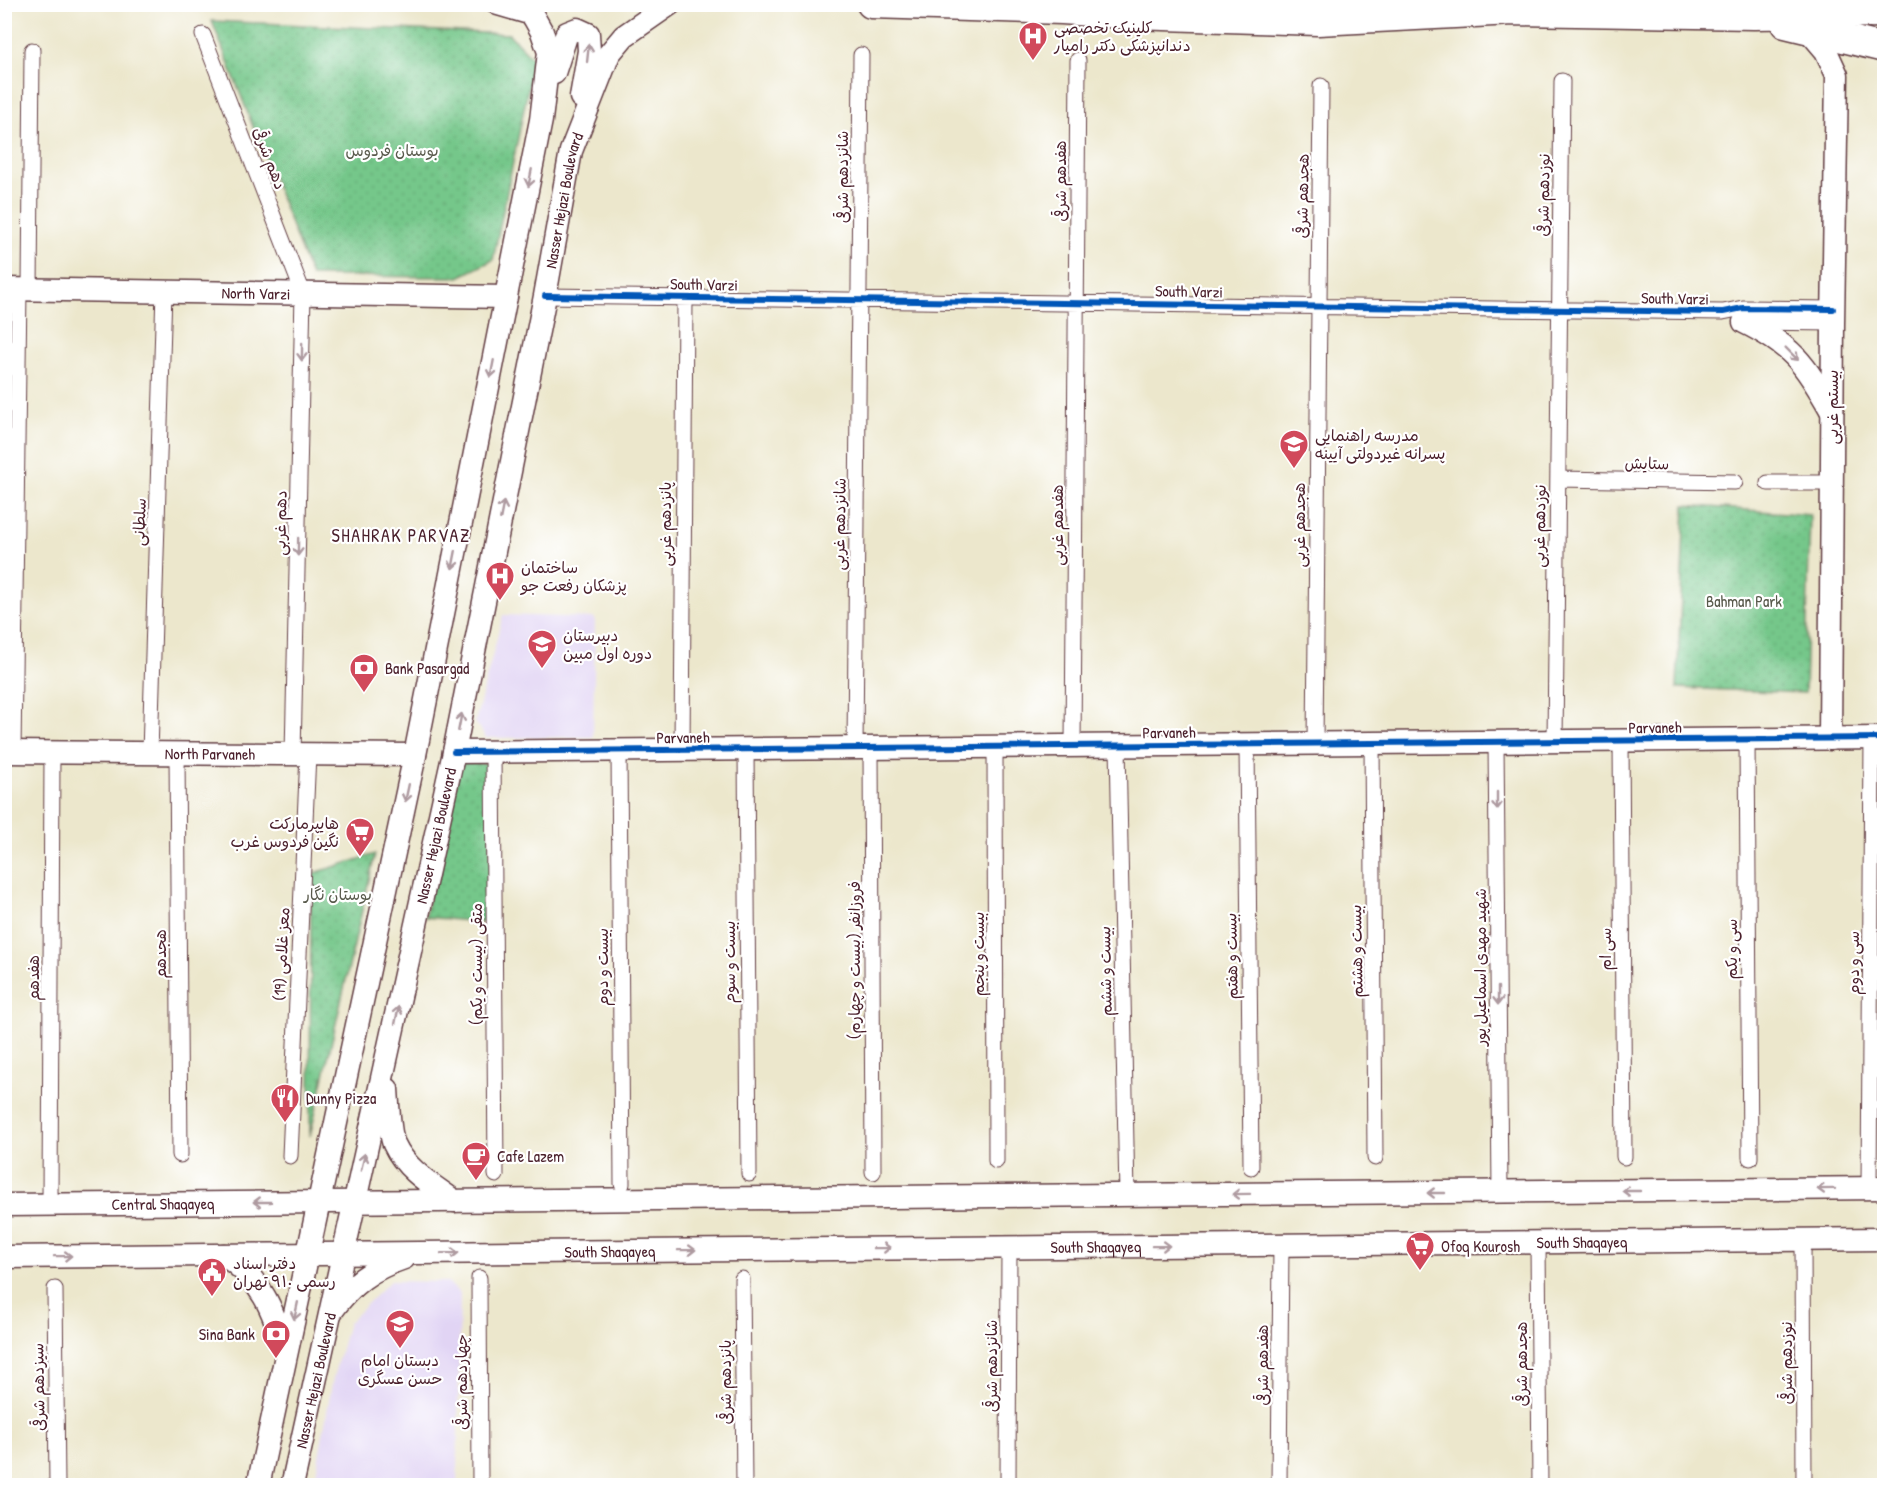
<svg xmlns="http://www.w3.org/2000/svg" width="1889" height="1490" font-family="'Patrick Hand','Playpen Sans Arabic',sans-serif">
<style>
.built{fill:#e1d4f4}
.park{fill:url(#park-dots);stroke:#60735a;stroke-width:1.5}
.lines{fill:none;stroke-linecap:round;stroke-linejoin:round}
.street-casing{stroke:#623d43;stroke-width:17}
.secondary-casing{stroke:#623d43;stroke-width:25}
.highway-casing{stroke:#623d43;stroke-width:31}
.street{stroke:#fff;stroke-width:15}
.secondary{stroke:#fff;stroke-width:22}
.highway{stroke:#fff;stroke-width:28}
.cycleway-casing{stroke:#fff;stroke-width:10}
.cycleway{stroke:#0057b8;stroke-width:6}
.oneway{stroke:#ae9aa0}
.labels{text-anchor:middle;stroke-width:4.5;stroke-linejoin:round;paint-order:stroke}
.poi-label{font-size:16px;fill:#4a1f2b;stroke:#fff;text-anchor:start}
.park-label{font-size:16px;fill:#595a4c;stroke:#fff}
.street-label{font-size:16px;fill:#4a1f2b;stroke:#fff}
.neighbourhood-label{font-size:18px;letter-spacing:1.5px;fill:#4a1f2b;stroke:#fff}
</style>
<defs>
<pattern id="park-dots" width="8" height="8" patternUnits="userSpaceOnUse" patternTransform="scale(1.5)"><rect width="8" height="8" fill="#75c78a"/><path d="M2 2h.1M6 6h.1" fill="none" stroke="#67aa77" stroke-width="1.8" stroke-linecap="round"/></pattern>
</defs>
<rect width="100%" height="100%" fill="#fff"/>
<filter id="ink" filterUnits="userSpaceOnUse"><feTurbulence type="fractalNoise" baseFrequency=".0167" numOctaves="2"/><feDisplacementMap in="SourceGraphic" scale="12" xChannelSelector="R" yChannelSelector="G"/><feConvolveMatrix kernelMatrix="1 2 1 2 8 2 1 2 1" color-interpolation-filters="sRGB"/></filter>
<filter id="wash" filterUnits="userSpaceOnUse"><feTurbulence type="fractalNoise" baseFrequency=".008" numOctaves="4" result="noise"/><feDisplacementMap in="SourceGraphic" scale="24" xChannelSelector="R" yChannelSelector="G"/><feGaussianBlur stdDeviation="1.35" result="paint"/><feColorMatrix in="noise" values="0 0 0 0 0 0 0 0 0 0 0 0 0 0 0 0 0 1.4 0 .05"/><feComposite in="paint" operator="in"/></filter>
<g filter="url(#wash)">
<rect width="100%" height="100%" fill="#ece7cc"/>
<path class="built" d="M503,615L595,618L593,737L486,738L475,722Z
M390,1281L448,1282L460,1294L457,1485H314L333,1378L348,1323Z"/>
<path class="park" d="M212,21L509,34L534,60L493,260L459,277L311,276Z
M1685,505L1810,515L1805,693L1677,688Z
M454,762L491,764L490,923L425,917Z
M375,854L310,1136L311,874Z"/>
</g>
<g filter="url(#ink)">
<g class="lines">
<g class="street-casing">
<path id="street" d="M203,35L303,293L293,754
M30,289L32,50
M545,296L1723,312L1743,308L1833,309
M1748,322L1833,323
M1558,479L1735,482
M1768,483H1832
M1747,740L1750,1158
M1621,741L1624,1157
M1496,742L1500,1192
M1555,742L1562,81
M1372,743L1375,1158
M1315,744L1321,86
M1247,745L1251,1167
M1073,746L1078,60
M1118,746L1127,1195
M995,747L996,1161
M855,748L861,55
M871,748L873,1172
M746,749L749,1174
M682,750L685,298
M619,751L622,1184
M13,752L19,289
M493,752L496,1175
M150,753L164,291
M177,753L180,1155
M290,1156L308,754
M1869,1188L1872,739
M50,1204L52,752
M1803,1239L1804,1486
M1538,1242L1540,1486
M479,1278L480,1486
M742,1279L744,1486
M55,1289L57,1486
M1008,1486L1009,1247
M1279,1486L1281,1244"/>
</g>
<g class="secondary-casing">
<g id="secondary">
<path d="M1809,31L1826,51L1837,75L1833,323L1830,739"/>
<path d="M554,73L567,33L577,29L588,34L589,51L581,97"/>
<path id="s1" d="M4,289L506,297"/>
<path d="M1744,322C1793,346 1805,364 1831,410"/>
<path id="s2" d="M4,752L415,755"/>
<path d="M454,752L1884,738"/>
<path d="M387,1089C388,1102 389,1133 394,1144C406,1170 432,1185 454,1201"/>
<path id="s3" d="M4,1205L1884,1188"/>
<path d="M224,1255C262,1280 273,1309 286,1352"/>
<path id="s4" d="M4,1257L1884,1239"/>
<path d="M331,1312C351,1284 371,1269 404,1258"/>
<path d="M258,1486L415,755L541,120L549,52L542,32L532,14L498,4"/>
<path id="s5" d="M292,1486L454,752L545,296L571,151L609,54L624,36L670,4"/>
</g>
</g>
<g class="highway-casing">
<path id="highway" d="M871,4L1062,10L1133,15L1318,21L1513,11L1754,15L1884,13
M1785,24L1884,48"/>
</g>
<use href="#street" class="street"/>
<use href="#secondary" class="secondary"/>
<use href="#highway" class="highway"/>
<g class="cycleway-casing">
<path id="cycleway" d="M545,296L1723,312L1743,308L1833,309
M454,752L1884,738"/>
</g>
<use href="#cycleway" class="cycleway"/>
</g>
<defs><path id="oneway-shaft" d="M-6 0H5M1.5-3L5.5 0L1.5 3" fill="none" stroke-width="1.6" stroke-linecap="round" stroke-linejoin="round" transform="scale(1.5)"/></defs>
<g class="oneway">
<use href="#oneway-shaft" transform="translate(588 53) rotate(-84)"/>
<use href="#oneway-shaft" transform="translate(530 178) rotate(101)"/>
<use href="#oneway-shaft" transform="translate(302 352) rotate(91)"/>
<use href="#oneway-shaft" transform="translate(1792 354) rotate(45)"/>
<use href="#oneway-shaft" transform="translate(492 369) rotate(101)"/>
<use href="#oneway-shaft" transform="translate(502 510) rotate(-79)"/>
<use href="#oneway-shaft" transform="translate(298 547) rotate(91)"/>
<use href="#oneway-shaft" transform="translate(454 560) rotate(101)"/>
<use href="#oneway-shaft" transform="translate(460 722) rotate(-79)"/>
<use href="#oneway-shaft" transform="translate(407 793) rotate(102)"/>
<use href="#oneway-shaft" transform="translate(1497 801) rotate(90)"/>
<use href="#oneway-shaft" transform="translate(1498 996) rotate(90)"/>
<use href="#oneway-shaft" transform="translate(397 1015) rotate(-78)"/>
<use href="#oneway-shaft" transform="translate(363 1162) rotate(-76)"/>
<use href="#oneway-shaft" transform="translate(1826 1189) rotate(179)"/>
<use href="#oneway-shaft" transform="translate(1631 1191) rotate(180)"/>
<use href="#oneway-shaft" transform="translate(1436 1193) rotate(180)"/>
<use href="#oneway-shaft" transform="translate(1241 1194) rotate(179)"/>
<use href="#oneway-shaft" transform="translate(262 1202) rotate(180)"/>
<use href="#oneway-shaft" transform="translate(1161 1246) rotate(-1)"/>
<use href="#oneway-shaft" transform="translate(882 1248) rotate(-1)"/>
<use href="#oneway-shaft" transform="translate(687 1250) rotate(-1)"/>
<use href="#oneway-shaft" transform="translate(450 1253) rotate(-1)"/>
<use href="#oneway-shaft" transform="translate(63 1256) rotate(-1)"/>
<use href="#oneway-shaft" transform="translate(296 1311) rotate(102)"/>
</g>
</g>
<defs>
<g id="hospital-pin" transform="scale(1.5)"><path d="M0 17L-7.5 6A9.5 9.5 0 1 1 7.5 6Z" fill="#d1495b" stroke="#fff"/><path d="M-5-5h3v3.5h4V-5h3V5h-3V1.5h-4V5h-3Z" fill="#fff"/></g>
<g id="school-pin" transform="scale(1.5)"><path d="M0 17L-7.5 6A9.5 9.5 0 1 1 7.5 6Z" fill="#d1495b" stroke="#fff"/><path d="M0-5L7-2L0 1L-7-2ZM-4 1L0 2.5L4 1V4Q0 6-4 4Z" fill="#fff"/></g>
<g id="bank-pin" transform="scale(1.5)"><path d="M0 17L-7.5 6A9.5 9.5 0 1 1 7.5 6Z" fill="#d1495b" stroke="#fff"/><path d="M-6-4H6V4H-6ZM0-2.3a2.3 2.3 0 1 0 0 4.6a2.3 2.3 0 1 0 0-4.6Z" fill="#fff"/></g>
<g id="supermarket-pin" transform="scale(1.5)"><path d="M0 17L-7.5 6A9.5 9.5 0 1 1 7.5 6Z" fill="#d1495b" stroke="#fff"/><path d="M-6-5.5h2.5l.6 2H6L4.5 2H-2.5L-4.4-4H-6ZM-1.5 3.2a1.3 1.3 0 1 0 .1 0ZM3 3.2a1.3 1.3 0 1 0 .1 0Z" fill="#fff"/></g>
<g id="restaurant-pin" transform="scale(1.5)"><path d="M0 17L-7.5 6A9.5 9.5 0 1 1 7.5 6Z" fill="#d1495b" stroke="#fff"/><path d="M-5-6h1v4h1v-4h1v4h1v-4h1v5L-1.5 .5V6h-2V.5L-5-1ZM5-6V6H3V1.5H1.5Q1.5-4 5-6Z" fill="#fff"/></g>
<g id="cafe-pin" transform="scale(1.5)"><path d="M0 17L-7.5 6A9.5 9.5 0 1 1 7.5 6Z" fill="#d1495b" stroke="#fff"/><path d="M-5.5-4.5H6V0H3Q3 3.5 0 3.5H-2.5Q-5.5 3.5-5.5 0ZM3-3.2v2h1.7v-2ZM-6 4.5H4V6H-6Z" fill="#fff"/></g>
<g id="civic-pin" transform="scale(1.5)"><path d="M0 17L-7.5 6A9.5 9.5 0 1 1 7.5 6Z" fill="#d1495b" stroke="#fff"/><path d="M-.6-6.5H3V-4.5H.6V-3L4-1V1h2V6H-6V1h2V-1L-.6-3ZM-1.2 2.5V6h2.4V2.5Z" fill="#fff"/></g>
</defs>
<g fill-rule="evenodd">
<use href="#hospital-pin" x="1033" y="36"/>
<use href="#school-pin" x="1294" y="444"/>
<use href="#hospital-pin" x="500" y="576"/>
<use href="#school-pin" x="542" y="644"/>
<use href="#bank-pin" x="364" y="668"/>
<use href="#supermarket-pin" x="360" y="832"/>
<use href="#restaurant-pin" x="285" y="1098"/>
<use href="#cafe-pin" x="476" y="1156"/>
<use href="#supermarket-pin" x="1420" y="1246"/>
<use href="#civic-pin" x="212" y="1272"/>
<use href="#school-pin" x="400" y="1324"/>
<use href="#bank-pin" x="276" y="1334"/>
</g>
<g class="labels">
<g class="poi-label">
<text x="1054" y="33">کلینیک تخصصی<tspan x="1054" dy="18">دندانپزشکی دکتر رامیار</tspan></text>
<text x="1315" y="441">مدرسه راهنمایی<tspan x="1315" dy="18">پسرانه غیردولتی آیینه</tspan></text>
<text x="521" y="573">ساختمان<tspan x="521" dy="18">پزشكان رفعت جو</tspan></text>
<text x="563" y="641">دبیرستان<tspan x="563" dy="18">دوره اول مبین</tspan></text>
<text x="385" y="674">Bank Pasargad</text>
<text x="339" y="829" text-anchor="end">هایپرمارکت<tspan x="339" dy="18">نگین فردوس غرب</tspan></text>
<text x="306" y="1104">Dunny Pizza</text>
<text x="497" y="1162">Cafe Lazem</text>
<text x="1441" y="1252">Ofoq Kourosh</text>
<text x="233" y="1269">دفتر اسناد<tspan x="233" dy="18">رسمی ۹۱۰ تهران</tspan></text>
<text x="255" y="1340" text-anchor="end">Sina Bank</text>
<text x="400" y="1366" text-anchor="middle">دبستان امام<tspan x="400" dy="18">حسن عسگری</tspan></text>
</g>
<g class="park-label">
<text x="392" y="156">بوستان فردوس</text>
<text x="1744" y="607">Bahman Park</text>
<text x="338" y="900">بوستان نگار</text>
</g>
<g class="street-label">
<text transform="translate(270 158) rotate(69)" y="6">دهم شرقی</text>
<text transform="translate(842 177) rotate(-90)" y="6">شانزدهم شرقی</text>
<text transform="translate(1060 181) rotate(-90)" y="6">هفدهم شرقی</text>
<text transform="translate(1543 195) rotate(-89)" y="6">نوزدهم شرقی</text>
<text transform="translate(1302 196) rotate(-89)" y="6">هجدهم شرقی</text>
<text dy="6" stroke="none"><textPath href="#s5" startOffset="1314">Nasser Hejazi Boulevard</textPath></text>
<text transform="translate(704 284) rotate(1)" y="6">South Varzi</text>
<text transform="translate(1189 291) rotate(1)" y="6">South Varzi</text>
<text dy="6" stroke="none"><textPath href="#s1" startOffset="252">North Varzi</textPath></text>
<text transform="translate(1675 298) rotate(1)" y="6">South Varzi</text>
<text transform="translate(1832 407) rotate(-90)" y="6">بیستم غربی</text>
<text transform="translate(1647 463) rotate(1)" y="6">ستایش</text>
<text transform="translate(139 522) rotate(-88)" y="6">سلطانی</text>
<text transform="translate(280 523) rotate(-89)" y="6">دهم غربی</text>
<text transform="translate(665 524) rotate(-90)" y="6">پانزدهم غربی</text>
<text transform="translate(839 524) rotate(-89)" y="6">شانزدهم غربی</text>
<text transform="translate(1057 525) rotate(-90)" y="6">هفدهم غربی</text>
<text transform="translate(1299 525) rotate(-90)" y="6">هجدهم غربی</text>
<text transform="translate(1539 526) rotate(-89)" y="6">نوزدهم غربی</text>
<text transform="translate(1655 727) rotate(-1)" y="6">Parvaneh</text>
<text transform="translate(1169 732) rotate(-1)" y="6">Parvaneh</text>
<text transform="translate(683 737) rotate(-1)" y="6">Parvaneh</text>
<text dy="6" stroke="none"><textPath href="#s2" startOffset="206">North Parvaneh</textPath></text>
<text dy="6" stroke="none"><textPath href="#s5" startOffset="666">Nasser Hejazi Boulevard</textPath></text>
<text transform="translate(1605 949) rotate(-90)" y="6">سی ام</text>
<text transform="translate(1731 949) rotate(-90)" y="6">سی و یکم</text>
<text transform="translate(1356 951) rotate(-91)" y="6">بیست و هشتم</text>
<text transform="translate(160 954) rotate(-90)" y="6">هجدهم</text>
<text transform="translate(281 954) rotate(-87)" y="6">معز غلامی (19)</text>
<text transform="translate(978 954) rotate(-90)" y="6">بیست و پنجم</text>
<text transform="translate(1231 956) rotate(-91)" y="6">بیست و هفتم</text>
<text transform="translate(854 960) rotate(-90)" y="6">فروزانفر (بیست و چهارم)</text>
<text transform="translate(729 962) rotate(-90)" y="6">بیست و سوم</text>
<text transform="translate(1853 963) rotate(-90)" y="6">سی و دوم</text>
<text transform="translate(476 964) rotate(-90)" y="6">متقی (بیست و یکم)</text>
<text transform="translate(602 967) rotate(-90)" y="6">بیست و دوم</text>
<text transform="translate(1480 967) rotate(-90)" y="6">شهید مهدی اسماعیل پور</text>
<text transform="translate(1105 971) rotate(-91)" y="6">بیست و ششم</text>
<text transform="translate(33 978) rotate(-90)" y="6">هفدهم</text>
<text dy="6" stroke="none"><textPath href="#s3" startOffset="159">Central Shaqayeq</textPath></text>
<text dy="6" stroke="none"><textPath href="#s4" startOffset="1578">South Shaqayeq</textPath></text>
<text dy="6" stroke="none"><textPath href="#s4" startOffset="1092">South Shaqayeq</textPath></text>
<text dy="6" stroke="none"><textPath href="#s4" startOffset="606">South Shaqayeq</textPath></text>
<text transform="translate(1786 1363) rotate(-90)" y="6">نوزدهم شرقی</text>
<text transform="translate(1521 1364) rotate(-90)" y="6">هجدهم شرقی</text>
<text transform="translate(1262 1365) rotate(-90)" y="6">هفدهم شرقی</text>
<text transform="translate(991 1366) rotate(-90)" y="6">شانزدهم شرقی</text>
<text dy="6" stroke="none"><textPath href="#s5" startOffset="108">Nasser Hejazi Boulevard</textPath></text>
<text transform="translate(461 1382) rotate(-90)" y="6">چهاردهم شرقی</text>
<text transform="translate(725 1382) rotate(-90)" y="6">پانزدهم شرقی</text>
<text transform="translate(38 1387) rotate(-91)" y="6">سیزدهم شرقی</text>
</g>
<g class="neighbourhood-label">
<text x="401" y="542">SHAHRAK PARVAZ</text>
</g>
</g>
<rect width="1889" height="1490" fill="none" stroke="#fff" stroke-width="24"/>
</svg>
